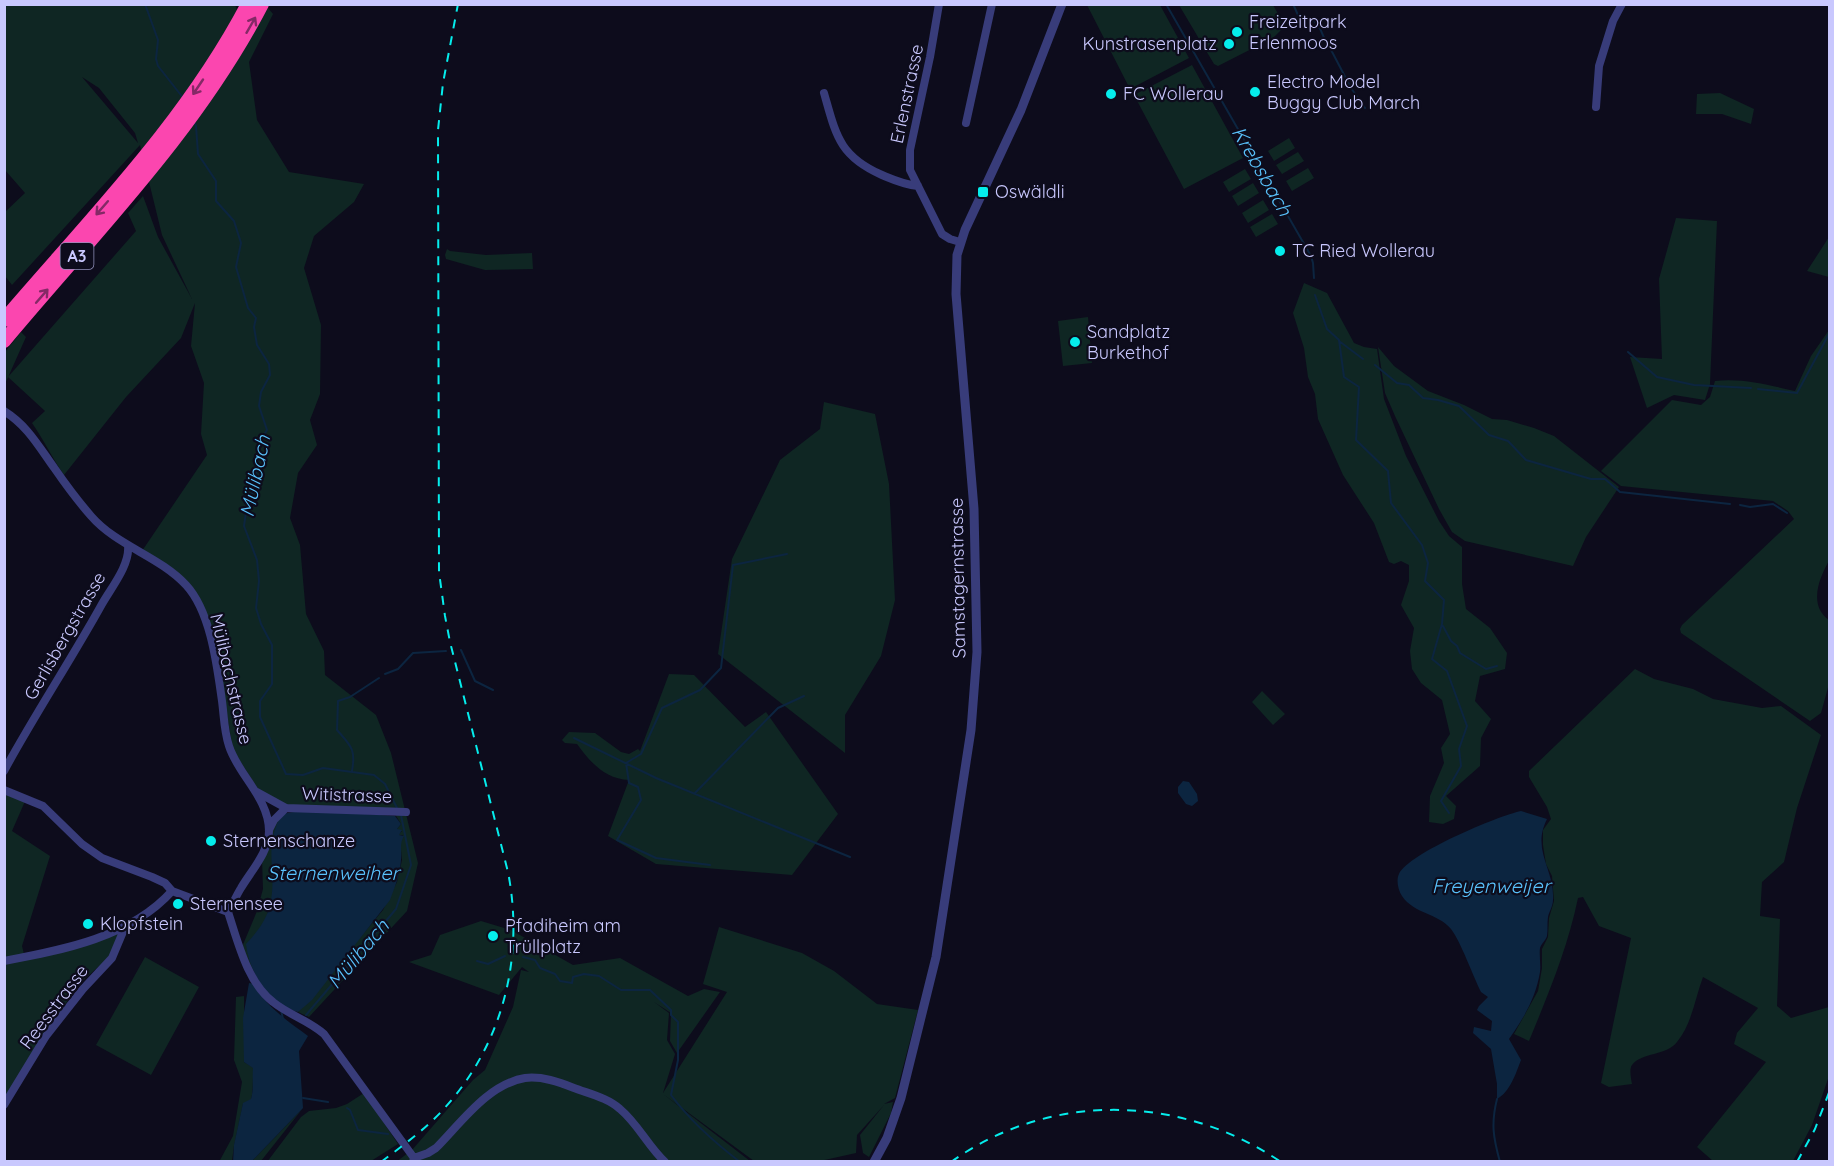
<svg xmlns="http://www.w3.org/2000/svg" width="1834" height="1166" font-family="Quicksand,sans-serif">
<style>
.green{fill:#0f2623;fill-rule:evenodd}
.water{fill:#0c2540}
.lines{fill:none;stroke-linecap:round;stroke-linejoin:round}
.stream{stroke:#0c2540;stroke-width:2}
.minor{stroke:#383c7a;stroke-width:8}
.tertiary{stroke:#383c7a;stroke-width:9}
.motorway{stroke:#fb46af;stroke-width:14}
.rail{stroke:#05edec;stroke-width:2;stroke-dasharray:9 8;stroke-linecap:butt}
.oneway{stroke:#842966}
.poi-dot{fill:#05edec;stroke:#0d0c1c;stroke-width:2}
.labels{text-anchor:middle;stroke-width:4.5;stroke-linejoin:round;paint-order:stroke}
.shield{fill:#0d0c1c;stroke:#9190ba;stroke-width:1.5}
.shield-label{font-size:16px;font-weight:bold;fill:#c9c8fe}
.poi-label{font-size:18px;fill:#c9c8fe;stroke:#0d0c1c;text-anchor:start}
.street-label{font-size:18px;fill:#c9c8fe;stroke:#0d0c1c}
.water-label{font-size:20px;font-style:italic;fill:#59c1fb;stroke:#0d0c1c}
</style>
<rect width="100%" height="100%" fill="#0d0c1c"/>
<path class="green" d="M235,4L246,43L268,8L273,14L249,62L257,120L289,172L364,184L354,202L314,236L304,268L321,325L320,394L310,420L317,445L298,473L290,518L300,545L306,614L324,651L325,675L376,715L391,753L418,863L407,911L309,1017L298,1012L383,910L397,882L402,860L400,841L403,835H398L402,831L396,830L401,824L393,811L288,806L260,792L233,750L217,657L209,625L184,580L142,551L207,455L201,434L204,383L191,346L195,303L181,338L126,397L64,475C52,458 44,440 32,423L45,411L8,377L136,231L128,213L143,196L158,237L192,299L162,235L140,145L12,285L5,276V212L25,193L5,170V5ZM82,77L99,88L135,133L138,143Z
M1087,5H1160L1189,58L1130,89Z
M1179,5H1273L1285,26L1273,38L1218,66L1214,64Z
M1192,65L1243,158L1184,189L1134,95Z
M1720,93L1754,109L1751,124L1722,114H1696L1697,94Z
M1289,138L1295,148L1274,161L1268,151Z
M1298,152L1304,161L1282,174L1276,165Z
M1308,168L1314,178L1292,191L1286,181Z
M1245,169L1251,179L1229,192L1223,182Z
M1253,183L1259,193L1238,206L1232,196Z
M1263,200L1269,210L1248,223L1242,213Z
M1272,214L1278,224L1256,237L1250,227Z
M1676,218L1717,221L1710,384L1705,400L1674,395L1647,408L1630,357L1662,359L1659,279Z
M1829,237V277L1807,271Z
M447,249L450,251L486,255L532,253L533,269L485,270L446,259L445,255Z
M1304,283L1327,293L1354,343L1364,347L1377,349L1384,399L1406,456L1439,521L1449,536L1462,547V584L1466,609L1490,628L1507,653L1505,669L1480,676L1475,701L1491,719L1481,738L1480,766L1446,796L1456,806L1454,819L1443,824L1429,822L1430,796L1444,763L1441,748L1450,734L1442,700L1421,683L1412,669L1410,651L1414,628L1401,605L1409,581V565L1401,561L1394,564L1389,562L1374,523L1343,475L1318,419L1315,394L1308,377L1304,348L1293,313Z
M1088,317L1092,363L1063,366L1058,321Z
M1829,330L1830,559C1819,578 1808,605 1829,620V684L1821,713L1810,721L1681,633L1680,629L1682,625L1794,519L1788,511L1773,501L1621,486L1601,471L1672,400L1701,405L1710,397L1715,381C1743,378 1768,385 1795,391L1811,356Z
M21,332L26,337L5,384V352Z
M1378,347L1394,366L1428,391L1464,405L1492,419L1507,420L1534,428L1554,436L1619,487L1586,537L1573,566L1465,541L1452,532L1439,509L1395,416L1385,393Z
M824,402L875,414L889,484L895,600L881,656L845,715V753L718,654L732,559L780,460L820,429Z
M1635,669L1654,679L1693,689L1713,699L1762,708L1781,706L1821,735L1797,808L1784,862L1762,882L1760,916L1780,919L1777,1006L1791,1018L1829,1007V1076L1812,1125L1793,1161H1713L1697,1147L1766,1062L1734,1044L1737,1033L1758,1008L1703,977C1695,998 1692,1024 1677,1042C1666,1056 1642,1052 1632,1065C1629,1069 1631,1079 1632,1084L1609,1087L1601,1083L1631,938L1599,926L1583,897L1578,898C1568,947 1548,995 1529,1041L1514,1034L1538,991L1542,968V949L1548,937L1549,918L1554,901L1552,876L1546,864L1543,845V830L1551,819L1547,807L1529,777V771Z
M669,674L694,675L745,727L766,712L838,814L792,875L656,864L608,836L629,780C605,779 590,762 577,744L565,743L562,740L569,732L595,733L621,752L629,754L638,749L640,751Z
M1262,691L1285,714L1273,725L1252,702Z
M5,790L26,799L12,831L50,856L22,946L25,958L120,932L109,957L77,986L5,1099Z
M282,813L272,898L265,922L248,948L255,979L242,947L257,911L263,889L262,859L275,822Z
M481,921L511,930L573,965L620,958L688,996L704,989L720,992L677,1053L670,1041L671,1013L654,1002L669,1013L667,1040L675,1054L663,1093L727,992L703,984L719,927L802,953L834,971L877,1004L918,1010L895,1098L884,1104L893,1102L891,1113L869,1157L863,1153L860,1135L884,1105L857,1135L856,1153L820,1161H754L663,1094L750,1161L396,1162L412,1150L473,1080L485,1070L513,1007L521,970L529,972L522,967L499,995L409,962L431,955L440,935Z
M145,957L199,987L151,1075L96,1045Z
M244,996V1062L254,1068C252,1079 254,1089 251,1100L243,1104L234,1146L232,1161L219,1162L233,1136L242,1082L234,1060L236,997Z
M364,1093L398,1144L371,1161L267,1162L301,1117L309,1111L336,1108L347,1104Z
M303,1108L261,1161H252Z"/>
<path class="water" d="M1183,781L1189,782L1197,794L1198,801L1192,806L1186,804L1178,793V787Z
M305,810L395,816L401,824L397,829L402,830L399,835L404,836C399,844 402,851 401,860C400,874 395,887 390,900L312,1000L298,1012C269,1004 249,973 246,944C257,932 266,921 270,905C278,871 262,848 282,814Z
M1521,811L1547,819C1531,851 1555,869 1553,900C1553,906 1549,912 1548,917C1547,923 1548,930 1547,936C1546,940 1541,944 1540,948C1539,956 1541,964 1540,972C1536,997 1524,1018 1509,1039L1521,1060C1516,1073 1510,1092 1497,1099V1084L1491,1049L1473,1033L1474,1027L1491,1031L1492,1021L1477,1010L1479,1006L1488,997L1481,992C1473,976 1461,942 1451,929C1438,913 1414,914 1402,896C1398,890 1396,880 1399,874C1409,853 1498,816 1521,811Z
M249,983L254,984C266,1007 288,1021 308,1036L299,1051L303,1108L252,1161L233,1162L234,1145L243,1103L251,1099C254,1089 252,1079 253,1068L244,1062L243,1018Z"/>
<g class="lines">
<path class="stream" d="M145,4L158,40L156,59L158,66L184,99
M1166,4L1311,256L1313,263L1314,278
M1293,4L1298,15L1301,16
M1314,21C1324,30 1321,37 1329,46L1351,88L1365,108
M194,121L196,126L198,154L216,181V201L234,221L241,243L236,267L248,308L256,318L254,327L257,345L269,364L270,375L261,392L259,406L267,430L260,441L255,484L246,512L244,526L257,560L259,581L256,608L261,624L272,645V684L260,701V717L286,774L303,775L323,768L374,775L385,784L398,810
M1315,295L1327,329L1339,340L1344,377L1359,387L1356,440L1388,471L1391,503L1422,545L1428,563L1425,581L1444,600L1442,624L1432,659L1447,671L1467,726L1459,749L1461,766L1441,801L1449,813
M1339,341L1363,359
M1628,352L1657,377L1694,385L1751,388
M1375,365L1397,383L1409,385L1423,398L1438,400L1459,406L1489,435L1508,441L1526,460L1591,479H1605L1620,492L1730,504
M1758,389L1797,393L1830,332
M1740,505L1750,507L1773,504L1787,513
M1443,626L1451,641L1457,646L1460,653L1486,669L1497,666
M461,650L475,681L493,690
M385,674L398,669L413,653L446,651
M574,738L656,778L850,857
M352,771C356,749 351,746 337,730L338,701L350,697L379,678
M695,793L778,708L804,696
M710,865L656,858L617,840L641,800L638,787L629,783L626,763L641,754L662,708L700,690L721,668L733,565L787,554
M523,957L535,960L540,968L555,974L560,981L572,983L573,977L584,974L599,976L621,990H650L671,1010V1015L678,1022V1060L671,1095C691,1122 714,1142 740,1162
M477,961L488,964L505,956
M281,1010L283,1019
M306,1015L396,909L411,865L401,815
M303,1098L328,1102
M1497,1099C1491,1123 1493,1137 1500,1162
M347,1108L350,1110L358,1130L388,1134"/>
<path class="minor" d="M939,4L930,57L910,150V170L942,234L950,239L960,242
M824,93C836,135 839,156 882,175C894,180 905,185 918,186
M1596,107L1599,66L1613,21L1622,4
M966,123L992,4
M4,411C28,426 39,447 55,469C66,485 78,501 91,516C117,546 159,556 186,585C211,612 217,666 222,701C224,716 224,731 229,746C238,775 269,798 269,831C269,852 251,871 241,888C236,896 233,904 228,912
M4,771C35,714 71,660 102,604C111,588 130,565 128,546
M4,790L43,806L82,844L102,858L152,877L165,883L172,891L228,912
M255,791L286,808L406,812
M269,830L274,820L286,808
M228,912C238,942 247,982 273,1002C289,1015 308,1020 324,1034L414,1158L413,1162
M4,961C63,950 131,937 172,891
M4,1105L46,1036L83,989L112,958L125,927
M414,1158L428,1153L436,1148C461,1123 488,1084 525,1078C542,1076 559,1082 574,1088C590,1094 608,1098 620,1109C638,1124 648,1146 665,1162"/>
<path class="tertiary" d="M874,1162L887,1138L901,1098L936,957L971,730L977,652L974,509L956,294L957,255L965,230L1021,110L1062,4"/>
<path class="motorway" d="M4,320C91,218 185,124 248,4
M4,341C95,232 196,131 262,4"/>
<path class="rail" d="M381,1162C402,1146 423,1131 441,1112C502,1047 525,959 508,872L450,642L445,616L439,572L438,130L443,83L458,4
M951,1162C1050,1091 1181,1094 1281,1162
M1797,1162L1815,1129L1830,1090"/>
</g>
<defs><path id="oneway-shaft" d="M-6 0H5M1.5-3L5.5 0L1.5 3" fill="none" stroke-width="1.6" stroke-linecap="round" stroke-linejoin="round" transform="scale(1.5)"/></defs>
<g class="oneway">
<use href="#oneway-shaft" transform="translate(251 25) rotate(-60)"/>
<use href="#oneway-shaft" transform="translate(198 87) rotate(124)"/>
<use href="#oneway-shaft" transform="translate(102 208) rotate(131)"/>
<use href="#oneway-shaft" transform="translate(42 296) rotate(-49)"/>
</g>
<g class="poi-dot">
<circle cx="1237" cy="32" r="6"/>
<circle cx="1229" cy="44" r="6"/>
<circle cx="1255" cy="92" r="6"/>
<circle cx="1111" cy="94" r="6"/>
<rect x="977" y="186" width="12" height="12" rx="3"/>
<circle cx="1280" cy="251" r="6"/>
<circle cx="1075" cy="342" r="6"/>
<circle cx="211" cy="841" r="6"/>
<circle cx="178" cy="904" r="6"/>
<circle cx="88" cy="924" r="6"/>
<circle cx="493" cy="936" r="6"/>
</g>
<g class="labels">
<rect class="shield" x="60.5" y="243" width="33" height="26" rx="4.5"/>
<g class="shield-label">
<text x="77" y="262">A3</text>
</g>
<g class="poi-label">
<text x="1249" y="28">Freizeitpark<tspan x="1249" dy="21">Erlenmoos</tspan></text>
<text x="1217" y="50" text-anchor="end">Kunstrasenplatz</text>
<text x="1267" y="88">Electro Model<tspan x="1267" dy="21">Buggy Club March</tspan></text>
<text x="1123" y="100">FC Wollerau</text>
<text x="995" y="198">Oswäldli</text>
<text x="1292" y="257">TC Ried Wollerau</text>
<text x="1087" y="338">Sandplatz<tspan x="1087" dy="21">Burkethof</tspan></text>
<text x="223" y="847">Sternenschanze</text>
<text x="190" y="910">Sternensee</text>
<text x="100" y="930">Klopfstein</text>
<text x="505" y="932">Pfadiheim am<tspan x="505" dy="21">Trüllplatz</tspan></text>
</g>
<g class="street-label">
<text transform="translate(907 94) rotate(-78)" y="6">Erlenstrasse</text>
<text transform="translate(958 578) rotate(-91)" y="6">Samstagernstrasse</text>
<text transform="translate(65 636) rotate(-60)" y="6">Gerlisbergstrasse</text>
<text transform="translate(231 679) rotate(77)" y="6">Mülibachstrasse</text>
<text transform="translate(347 795) rotate(2)" y="6">Witistrasse</text>
<text transform="translate(54 1007) rotate(-53)" y="6">Reesstrasse</text>
</g>
<g class="water-label">
<text transform="translate(1262 171) rotate(60)" y="7">Krebsbach</text>
<text transform="translate(255 476) rotate(-78)" y="7">Mülibach</text>
<text x="333" y="880">Sternenweiher</text>
<text x="1491" y="893">Freyenweijer</text>
<text transform="translate(358 954) rotate(-50)" y="7">Mülibach</text>
</g>
</g>
<rect width="1834" height="1166" fill="none" stroke="#c9c8fe" stroke-width="12"/>
</svg>
